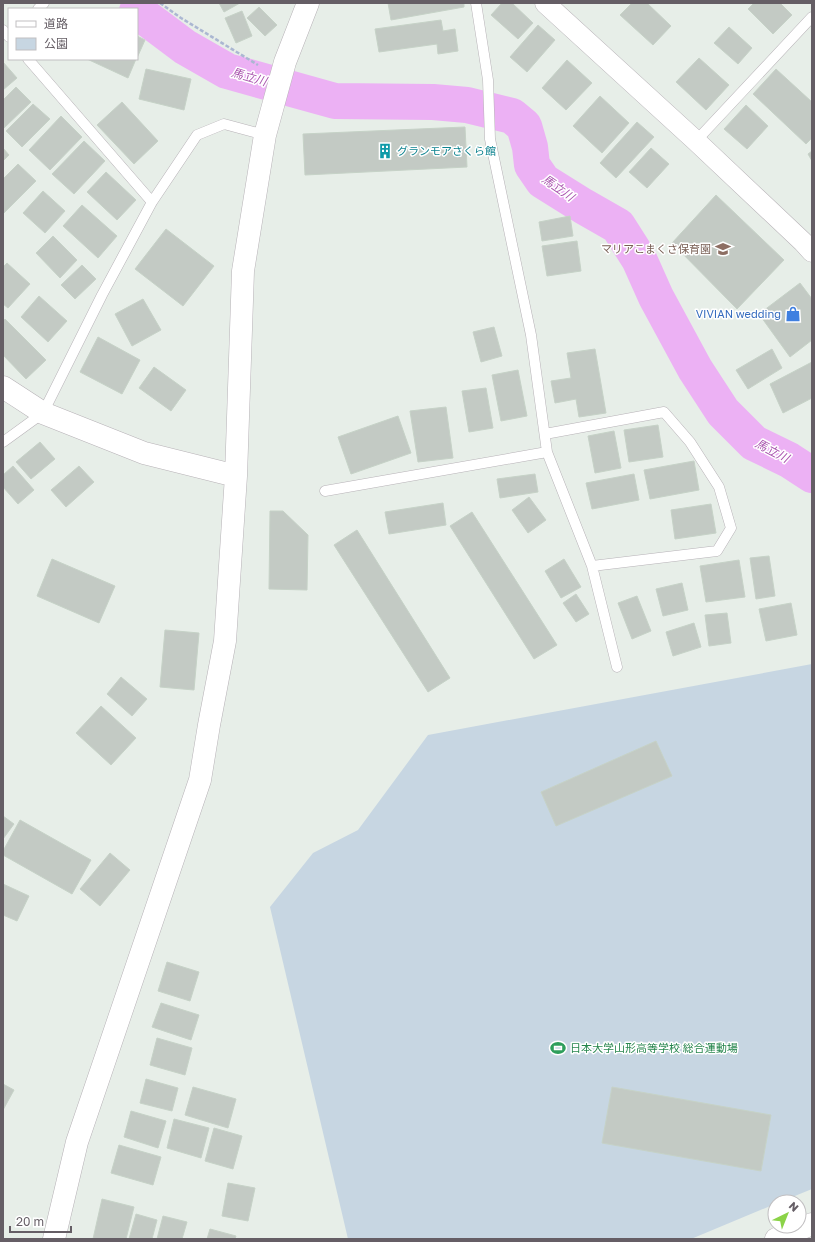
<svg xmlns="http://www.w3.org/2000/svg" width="815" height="1242" font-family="'Golos Text','Noto Sans JP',sans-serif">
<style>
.green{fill:#c7d6e2}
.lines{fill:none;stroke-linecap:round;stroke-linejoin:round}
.river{stroke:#ecb1f4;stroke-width:36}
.building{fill:#c3cac4;stroke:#c6d2c7}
.service-casing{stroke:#b7b2b7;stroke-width:11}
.minor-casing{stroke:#b7b2b7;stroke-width:21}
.tertiary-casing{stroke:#b7b2b7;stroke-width:23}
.path{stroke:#abb7d2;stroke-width:2.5;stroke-dasharray:4 2;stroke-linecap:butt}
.service{stroke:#fff;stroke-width:10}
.minor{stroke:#fff;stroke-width:20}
.tertiary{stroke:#fff;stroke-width:22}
.labels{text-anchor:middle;stroke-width:3;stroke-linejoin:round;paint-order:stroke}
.culture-label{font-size:11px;fill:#0d838f;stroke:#fff;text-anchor:start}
.education-label{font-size:11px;fill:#785e54;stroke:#fff;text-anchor:end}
.shop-label{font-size:11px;fill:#366cbe;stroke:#fff;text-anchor:end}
.leisure-label{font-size:11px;fill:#27864d;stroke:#fff;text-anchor:start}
.water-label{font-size:12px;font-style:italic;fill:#a853ad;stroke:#fff}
</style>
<rect width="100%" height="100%" fill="#e7eee8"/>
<path class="green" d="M812,664V1189L780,1202H775V1204L691,1239H348L270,907L313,853L358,830L428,735Z"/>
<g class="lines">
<path class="river" d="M137,11L185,47L227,71L335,101L433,102L467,105L512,116L524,126L530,147L532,165L543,181L583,206L618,226L639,259L656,297L695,369L723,412L754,443L789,460L812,475"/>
</g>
<path class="building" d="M219,3H240L224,12Z
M388,3H464V7L391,20Z
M502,3H512L533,23L518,39L491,15Z
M632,3H647L671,26L653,45L620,15Z
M754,3H780L792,15L773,34L748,9Z
M259,7L277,25L265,36L247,18Z
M242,11L252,36L236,43L225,18Z
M441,20L443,31L455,29L458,51L438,54L437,44L379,52L375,29Z
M538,25L555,40L527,72L510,57Z
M729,27L752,48L738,64L714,43Z
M137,36L145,40L137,58Z
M699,58L729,85L706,110L676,82Z
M87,59H136L128,78Z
M567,60L592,83L566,110L542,88Z
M3,62L17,78L3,90Z
M146,69L191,79L184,110L139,99Z
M776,69L812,102V138L806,144L753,94Z
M16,87L31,102L4,128L3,100Z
M600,96L629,123L602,153L573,126Z
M122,102L158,141L134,164L97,125Z
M33,104L50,119L22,147L6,131Z
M746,105L768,126L747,149L724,129Z
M61,116L82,137L50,170L29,150Z
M637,122L654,137L616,178L600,163Z
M465,127L467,167L305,175L303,134Z
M84,141L105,161L74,194L52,174Z
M3,148L9,155L3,161Z
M651,148L669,164L647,188L629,172Z
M812,151V161L808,154Z
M18,164L36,181L3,214V179Z
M106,172L136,200L117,220L87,192Z
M43,191L65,211L45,233L23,213Z
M716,195L784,260L737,309L672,243Z
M82,205L117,236L98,258L63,226Z
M570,216L573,236L542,241L539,222Z
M166,229L214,266L183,306L135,269Z
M53,236L77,260L60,278L36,253Z
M577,241L581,271L547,276L542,246Z
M7,263L30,284L8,308L3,304V267Z
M82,265L96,279L75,299L61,285Z
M800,283L812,299V340L790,357L759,314Z
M39,296L67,321L48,342L21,317Z
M143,299L161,330L132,346L115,314Z
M5,319L46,360L26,379L3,355V321Z
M494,327L502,356L481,362L473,332Z
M98,337L140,360L122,394L80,372Z
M595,349L606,413L579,417L576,399L555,403L551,381L571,378L567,353Z
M772,349L782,368L748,389L736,370Z
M812,362V398L783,413L770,384Z
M154,367L186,390L171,411L139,388Z
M518,370L527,416L501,421L492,375Z
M486,388L493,428L469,432L462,391Z
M446,407L453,458L418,462L410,411Z
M398,416L411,453L351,474L338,437Z
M658,425L663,457L629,462L624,430Z
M614,431L621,468L595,473L588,436Z
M40,442L55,459L31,479L16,462Z
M694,461L699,490L650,499L644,470Z
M13,466L34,490L18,504L3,487V475Z
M79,466L94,482L66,507L51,490Z
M535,474L538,492L500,498L497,479Z
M634,474L639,500L592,509L586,483Z
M529,497L546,520L528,533L512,510Z
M443,503L446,525L389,534L385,512Z
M711,504L716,533L675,539L671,510Z
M270,511H283L308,535L307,590L269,589Z
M472,512L557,645L534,659L450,526Z
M357,530L450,678L428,692L334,545Z
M769,556L775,596L756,599L750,558Z
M52,559L115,586L99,623L37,596Z
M564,559L581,587L561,598L545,571Z
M739,560L745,597L706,602L700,566Z
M682,583L688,610L663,616L656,589Z
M576,594L589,614L576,622L563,603Z
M637,596L651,631L632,639L618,603Z
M791,603L797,635L766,641L759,609Z
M727,613L731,643L709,646L705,615Z
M694,623L701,647L673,656L666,632Z
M165,630L199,633L194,690L160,687Z
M121,677L147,699L132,716L107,694Z
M101,706L136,738L111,765L76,733Z
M656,741L672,776L556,826L541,792Z
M3,816L14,824L3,839Z
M20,820L91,860L72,894L3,855V851Z
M110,853L130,870L100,906L80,889Z
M3,884L29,896L17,921L3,915Z
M167,962L199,972L190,1001L158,991Z
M161,1003L199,1015L191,1040L152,1027Z
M157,1038L192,1048L185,1075L150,1065Z
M146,1079L178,1088L172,1111L140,1103Z
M3,1084L14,1090L3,1110Z
M193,1087L236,1099L228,1128L185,1115Z
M612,1087L771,1115L761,1171L602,1143Z
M131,1111L166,1121L158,1148L124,1137Z
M174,1119L209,1128L201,1158L167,1148Z
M214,1128L242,1136L233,1169L205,1161Z
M119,1145L161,1157L153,1185L111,1173Z
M228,1183L255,1188L248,1221L222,1216Z
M102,1199L134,1207L126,1239H93Z
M136,1214L157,1220L152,1239H129Z
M163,1216L187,1222L182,1239H157Z
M210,1229L236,1236L235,1239H207Z"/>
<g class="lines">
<g class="service-casing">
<path id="service" d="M476,3L488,80L490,139L531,335L547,452L592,566L617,667
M38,9L44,3
M3,30L9,37
M28,59L152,202
M696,141L812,17
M545,434L664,412L690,442L719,487L731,528L717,551L592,566
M3,442L43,413L102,295L152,202L197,135L224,124L265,135
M325,491L547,452"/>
</g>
<g class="minor-casing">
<path id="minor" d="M545,3L696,141L803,242L812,252"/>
</g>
<g class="tertiary-casing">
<path id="tertiary" d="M3,387L43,413L144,453L236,476
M54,1239L77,1142L200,780L209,725L225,641L236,476L243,271L265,135L285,62L308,3
M776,1239L812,1224"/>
</g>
<path class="path" d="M160,3L181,18L258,65"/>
<use href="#service" class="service"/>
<use href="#minor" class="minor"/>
<use href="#tertiary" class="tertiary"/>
</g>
<defs>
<g id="building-bare" transform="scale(1.2)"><path d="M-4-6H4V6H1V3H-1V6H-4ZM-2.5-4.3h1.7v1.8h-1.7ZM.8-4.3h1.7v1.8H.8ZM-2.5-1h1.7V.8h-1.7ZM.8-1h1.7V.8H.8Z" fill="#0f9aa8" stroke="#fff" stroke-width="2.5" paint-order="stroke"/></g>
<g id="school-bare" transform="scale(1.2)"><path d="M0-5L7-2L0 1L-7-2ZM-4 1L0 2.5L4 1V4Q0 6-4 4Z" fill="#8d6e63" stroke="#fff" stroke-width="2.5" paint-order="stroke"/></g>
<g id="shop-bare" transform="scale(1.2)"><path d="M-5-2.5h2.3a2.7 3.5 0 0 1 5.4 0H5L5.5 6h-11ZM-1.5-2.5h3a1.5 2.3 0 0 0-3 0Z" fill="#3f7fe0" stroke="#fff" stroke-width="2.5" paint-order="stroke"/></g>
<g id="stadium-bare" transform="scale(1.2)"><path d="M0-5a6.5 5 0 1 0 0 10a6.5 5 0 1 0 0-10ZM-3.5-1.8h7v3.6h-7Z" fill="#2e9e5b" stroke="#fff" stroke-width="2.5" paint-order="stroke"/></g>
</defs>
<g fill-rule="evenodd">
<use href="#building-bare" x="385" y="151"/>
<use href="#school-bare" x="723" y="249"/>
<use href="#shop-bare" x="793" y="314"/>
<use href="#stadium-bare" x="558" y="1048"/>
</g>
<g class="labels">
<g class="culture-label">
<text x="397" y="155">グランモアさくら館</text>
</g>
<g class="education-label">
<text x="711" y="253">マリアこまくさ保育園</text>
</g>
<g class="shop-label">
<text x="781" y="318">VIVIAN wedding</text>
</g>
<g class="leisure-label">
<text x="570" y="1052">日本大学山形高等学校 総合運動場</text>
</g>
<g class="water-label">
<text transform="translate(249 77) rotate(16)" y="4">馬立川</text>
<text transform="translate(558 188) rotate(35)" y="4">馬立川</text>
<text transform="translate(772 451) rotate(28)" y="4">馬立川</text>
</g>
</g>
<rect width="815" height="1242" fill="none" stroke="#655e65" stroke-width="8"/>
<rect x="8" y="8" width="130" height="52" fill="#ffffff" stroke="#c1bfc1"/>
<rect x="16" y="21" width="20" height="6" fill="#ffffff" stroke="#c1bfc1"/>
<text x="44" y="28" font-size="12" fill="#655e65">道路</text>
<rect x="16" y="38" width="20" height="12" fill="#c7d6e2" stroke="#c1bfc1"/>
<text x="44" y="48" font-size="12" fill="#655e65">公園</text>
<g transform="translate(787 1214) rotate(43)"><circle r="19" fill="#ffffff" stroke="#c1bfc1"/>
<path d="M0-3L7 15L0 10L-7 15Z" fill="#8bd348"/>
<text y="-6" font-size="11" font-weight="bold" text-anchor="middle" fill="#655e65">N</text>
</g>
<path d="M10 1226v6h61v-6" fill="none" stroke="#655e65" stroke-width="2"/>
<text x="16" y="1226" font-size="12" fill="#655e65" stroke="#ffffff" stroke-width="3" paint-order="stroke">20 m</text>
</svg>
